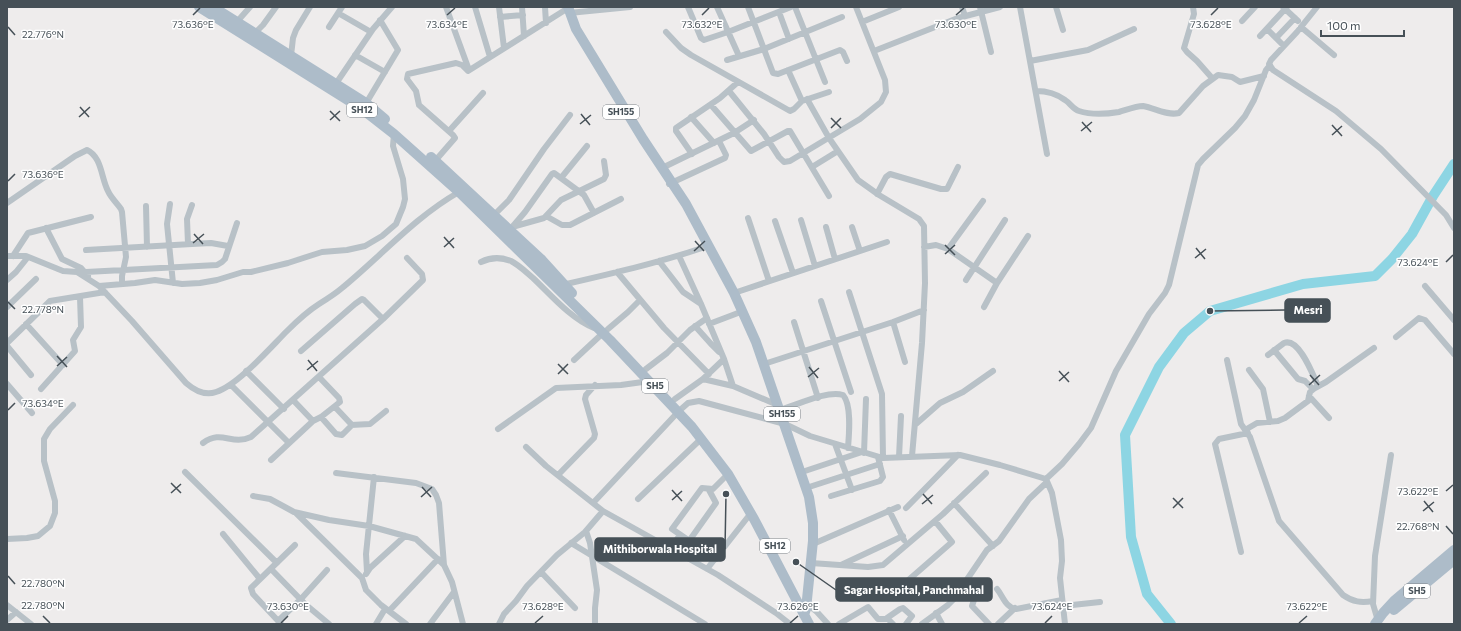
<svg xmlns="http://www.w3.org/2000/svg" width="1461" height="631" font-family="Commissioner,sans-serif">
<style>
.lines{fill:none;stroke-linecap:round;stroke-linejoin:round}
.river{stroke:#8dd5e3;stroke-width:10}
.street{stroke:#b8c1c7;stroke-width:6}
.primary{stroke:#adbcc9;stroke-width:10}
.ticks{fill:none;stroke:#465057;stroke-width:1.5}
.labels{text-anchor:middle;stroke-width:3;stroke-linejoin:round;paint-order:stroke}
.shield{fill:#fff;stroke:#7e8489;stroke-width:1}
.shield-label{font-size:9px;font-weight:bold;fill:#465057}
.ticks-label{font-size:10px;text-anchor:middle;fill:#465057;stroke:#fff;stroke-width:3;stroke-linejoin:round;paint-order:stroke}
.leader{fill:none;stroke:#465057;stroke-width:1.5}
.callout-dot{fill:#465057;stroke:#fff;stroke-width:1.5}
.callout{fill:#465057;stroke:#465057;stroke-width:1.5}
.callout-label{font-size:11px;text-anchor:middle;font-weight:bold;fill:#fff}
</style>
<rect width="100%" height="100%" fill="#eeecec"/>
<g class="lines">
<path class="river" d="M1171,624L1147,594L1131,537L1125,435L1159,367L1184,333L1210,311L1303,284L1375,276L1392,259L1412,234L1433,196L1454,164"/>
<path class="street" d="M446,7L469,70
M475,7L490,57
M499,7L504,48
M522,7L524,36
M545,7L546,23
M688,7L701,38L704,40L728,32L791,7
M717,7L739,56
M748,7L773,73L778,74L840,50L843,52L847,61
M795,7L825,82
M962,7L965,16
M980,7L991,52
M1020,7L1047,154
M1056,7L1063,30
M1193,7L1194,14L1184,48L1187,52L1197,61L1212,78
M1283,7L1298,21
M1317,7L1297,32L1271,60L1269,64L1273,70L1336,111L1381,149L1446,215L1454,228
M779,12L789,39
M338,13L371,32
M569,13L630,7
M500,17L523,15
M1242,21L1255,7
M862,22L899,7
M235,24L250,7
M329,27L342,7
M1301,27L1334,55
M1267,29L1283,45
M666,32L681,48L691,55L790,111L794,109L802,101L829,92
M254,34L263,25L276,7
M1260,36L1287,7
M1276,38L1295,18
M874,51L958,18L1000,7
M355,55L385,72
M291,56L293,38L296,30L310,7
M727,60L764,49L842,17
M1030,61L1088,50L1134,29
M788,70L802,101
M335,85L373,29L392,7
M729,91L764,134L779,157L784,162L790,161L860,119L881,102L886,92L885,80L856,7
M1036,91C1046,91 1057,94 1065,100C1070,103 1073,109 1079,111C1091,115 1107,114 1119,112C1126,110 1136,106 1143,106C1155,108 1167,116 1179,113L1203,86L1218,75L1232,77L1240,82L1264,76
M807,99L829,138L858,180L879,195L919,219L924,226L925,283L922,343L912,456
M365,105L398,50L380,20
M711,105L751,151L788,131H790L829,196
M691,117L714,143
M449,131L483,93
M692,154L676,131V128L720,98L738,82
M435,161L455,138L453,135L419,105L416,91L407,79L408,74L456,63L462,65L468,71L565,10
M812,167L838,151
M662,168L734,133L754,120
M561,178L587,146
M669,184L725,158L726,155L719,141
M877,194L886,177L890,174L941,189H947L958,167
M7,203L75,156L87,150C102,157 101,178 108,191C111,198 117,203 121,209L122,212L126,257L122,276V284
M170,204L167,224L173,283
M146,206L147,247
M546,216L562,225H570L621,199
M492,217L509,200L544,149L570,115
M748,218L769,281
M801,220L815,266
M775,221L793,273
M512,227L544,218L561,200L604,179L606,175L604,161
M826,227L835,259
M852,227L860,251
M46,228L62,259L81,268L88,276
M508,232L525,212L552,174L554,173L584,195L594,213
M188,244L187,219L192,205
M924,247L936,245L948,249L997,283
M948,249L983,201
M86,250L192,244L211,243L228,246
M7,256H26L63,271L77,272L99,286L135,283L155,280L182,284L200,283L217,280L243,272H251L288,263L322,252L347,250L365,246L382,236L396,224L403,207L405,199L403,179L393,146L394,134
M13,256L28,233L91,217
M679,256L701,304L724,359L733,386
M659,261L683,292L701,304
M481,262C491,257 501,257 511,261C519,265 526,272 533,278C550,294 571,319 594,328
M86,272L217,265L222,262L225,259L237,223
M617,272L664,328L709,374
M7,280L16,272L28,257
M966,280L1005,220
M562,285C610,274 658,263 705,247
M99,286L132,321L186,383C194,390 205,396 216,392C238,385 270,348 287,331C297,321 308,311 319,304C327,299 335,294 342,288C381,256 415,217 459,192
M1425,286L1454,320
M849,292L882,394L883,458
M734,293L887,242
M821,301L851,392
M7,307L36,279
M984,307L997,283L1028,236
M794,322L818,398
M893,322L905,362
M26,324L63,365
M709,324L738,313
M695,326L712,345L719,352
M608,329L628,312L640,300
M1396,337L1419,318L1425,320L1454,354
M7,343L50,301L105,292
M7,346L31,375
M1274,350L1298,379L1305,381L1313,389
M301,351L355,304L362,299L364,300L383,319
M1268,355L1284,343C1299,337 1313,375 1318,386
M574,360L603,333
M1227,360L1241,424L1250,437L1279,521L1343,595C1353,602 1361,603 1373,601
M764,364L893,322L924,310
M646,369L667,353L690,330L707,318
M1249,370L1263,389L1270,422
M246,371L284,409
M703,379L733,386L773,403
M7,384L32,413
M231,385L289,443
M41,389L75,351L73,340L81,327L80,297
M1309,396L1329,418
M675,399L703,379L724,359
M293,400L313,421
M780,410C797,405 827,390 843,395C852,405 849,435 848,448
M321,417L336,434L342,435L351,426V424L335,407
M916,424L940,403L963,392L993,371
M351,425L370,424L386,411
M498,429L556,388L621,385L650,381
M1245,430L1257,423L1278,421L1285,418L1308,401L1310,392L1315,388L1326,382L1374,348
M203,443C222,429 231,446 251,437L383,319L423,280L422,274L407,258
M835,444L852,490
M526,447L546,466L603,511L718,575L776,613L790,624
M864,453L866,399
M899,457L901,416
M271,460L313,421L321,417L340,402L339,398L319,377
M185,472L277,563
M802,472L862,452
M336,473L416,483L432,489L436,495L439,503L444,565L452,582L463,624
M558,475L594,438L595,434L585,399L586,395L595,385
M1046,479L1062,464L1079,444L1091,428L1116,371L1149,314L1165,293L1169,285L1198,165L1203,159L1235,128L1245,116L1254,100L1266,70L1270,65
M806,488L880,464
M253,496L270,499L294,512L329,520L369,526L416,539L444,565
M831,496L880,481L883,477L878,457
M638,499L702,438
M593,503L679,411L688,403L699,401L785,424L810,436L883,458L960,455L1000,465L1046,479L1052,493L1061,540L1062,561L1060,578L1065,624
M954,503L993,546
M906,508L958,455
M889,510L904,540
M296,513L362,578L366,590L381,605L406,624
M586,531L590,543L597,590L595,608V624
M223,534L260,579
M7,539L27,538L38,536L50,526L55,513V501L44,461V439L50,429L73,405
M689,541L716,503L709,490
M571,543L705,624
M813,544L898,507
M670,549L680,535
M1241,552L1215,444L1219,439L1248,433
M716,559L672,529L702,488L713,489L728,474
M811,563L868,567L883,565L943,514L986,473
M841,565L903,536
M271,569L305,604L329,624
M707,569L751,513
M367,572L366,554L374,477
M541,572L575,608
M366,574L370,568L405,536
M961,589L974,600L972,606L989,624
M997,589C1003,596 1005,607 1016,609L1062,600
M897,590L952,542L935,521
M807,604L817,612L828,624
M7,605L31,624
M1063,606L1100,602
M389,611L438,559
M936,613L942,624
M887,618L900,609L903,608L912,616L906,624
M7,620L16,612
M278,621L301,599L327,570
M1378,621L1373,604L1375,556L1391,455
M281,624L253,594L251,588L295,545
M376,624L385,609
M430,624L454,592
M499,624L504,614L516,601L527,586L557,555L585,532L603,511
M839,624L868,607L878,619H888L893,624
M922,624L948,605L953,600L987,550L999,541L1029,499L1047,482
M998,624L1015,608"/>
<path class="primary" d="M199,7L362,109L394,134L459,192L610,340L692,427L728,474L754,519L809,624
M213,7L366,103L385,119
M568,7L576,29L643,139L686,204L734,293L756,342L809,497L813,523V541L806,609L804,615
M431,157L542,260L572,293
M1394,610L1454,560
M1375,624L1383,613L1395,600L1454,550"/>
</g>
<path class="ticks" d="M193,15L200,8M447,15L455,8M702,15L709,8M956,15L964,8M1211,15L1218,8M8,27L15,35M80,107L89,117M330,111L340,121M581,114L590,125M79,117L90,107M831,118L841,128M330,120L340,111M1082,122L1091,132M580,124L591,115M1332,125L1342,136M831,128L841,118M1081,131L1092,122M1332,135L1342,126M8,181L15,174M194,234L203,244M444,237L454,248M695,241L704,251M193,243L204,234M945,245L955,255M444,247L454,238M1196,248L1205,259M694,251L705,241M945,254L955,245M1195,258L1206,249M1446,262L1453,255M8,302L15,309M57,356L67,367M308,360L317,371M558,364L568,374M57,366L67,357M809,367L818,378M307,370L318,361M1059,371L1069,382M558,374L568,364M1310,375L1319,385M808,377L819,368M1059,381L1069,372M1309,385L1320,375M8,410L15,403M171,483L181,493M422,487L431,497M672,490L682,501M1446,491L1453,485M171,493L181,484M923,494L932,504M421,497L432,487M1173,498L1183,508M672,500L682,491M1424,501L1433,512M922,504L933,495M1173,508L1183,498M1423,511L1434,502M1446,526L1453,534M8,576L15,584M43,616L50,623M281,623L288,616M535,623L543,616M790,623L798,616M1045,623L1052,616M1299,623L1307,616"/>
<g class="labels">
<g class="shield">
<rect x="347" y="103" width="30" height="14" rx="3"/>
<rect x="603" y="105" width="36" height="14" rx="3"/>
<rect x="642" y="379" width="26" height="14" rx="3"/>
<rect x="764" y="407" width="36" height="14" rx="3"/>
<rect x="760" y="539" width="30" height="14" rx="3"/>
<rect x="1404" y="584" width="26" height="14" rx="3"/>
</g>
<g class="shield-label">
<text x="362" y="113">SH12</text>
<text x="621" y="115">SH155</text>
<text x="655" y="389">SH5</text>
<text x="782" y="417">SH155</text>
<text x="775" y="549">SH12</text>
<text x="1417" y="594">SH5</text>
</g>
</g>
<g class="ticks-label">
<text x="193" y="28">73.636°E</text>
<text x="447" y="28">73.634°E</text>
<text x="702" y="28">73.632°E</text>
<text x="956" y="28">73.630°E</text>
<text x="1211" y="28">73.628°E</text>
<text x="43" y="38">22.776°N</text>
<text x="43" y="178">73.636°E</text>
<text x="1418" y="266">73.624°E</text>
<text x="43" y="313">22.778°N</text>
<text x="43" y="407">73.634°E</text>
<text x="1418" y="495">73.622°E</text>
<text x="1418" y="530">22.768°N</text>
<text x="43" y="587">22.780°N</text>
<text x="43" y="609">22.780°N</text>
<text x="288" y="610">73.630°E</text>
<text x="543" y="610">73.628°E</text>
<text x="798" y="610">73.626°E</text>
<text x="1052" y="610">73.624°E</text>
<text x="1307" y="610">73.622°E</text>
</g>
<path class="leader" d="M1210 311L1285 310M726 494L725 549M796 562L836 590"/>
<g class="callout-dot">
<circle cx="1210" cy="311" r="4"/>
<circle cx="726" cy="494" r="4"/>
<circle cx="796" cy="562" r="4"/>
</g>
<g class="callout">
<rect x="1285" y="299" width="45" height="23" rx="4"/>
<rect x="595" y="538" width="130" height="23" rx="4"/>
<rect x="836" y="578" width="156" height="23" rx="4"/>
</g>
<g class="callout-label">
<text x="1308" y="314">Mesri</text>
<text x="660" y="553">Mithiborwala Hospital</text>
<text x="914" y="594">Sagar Hospital, Panchmahal</text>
</g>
<rect width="1461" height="631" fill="none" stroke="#465057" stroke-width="16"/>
<path d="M1321 30v6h83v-6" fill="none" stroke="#465057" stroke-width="2"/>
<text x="1327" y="30" font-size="12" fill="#465057" stroke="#ffffff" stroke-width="3" paint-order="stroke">100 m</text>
</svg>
